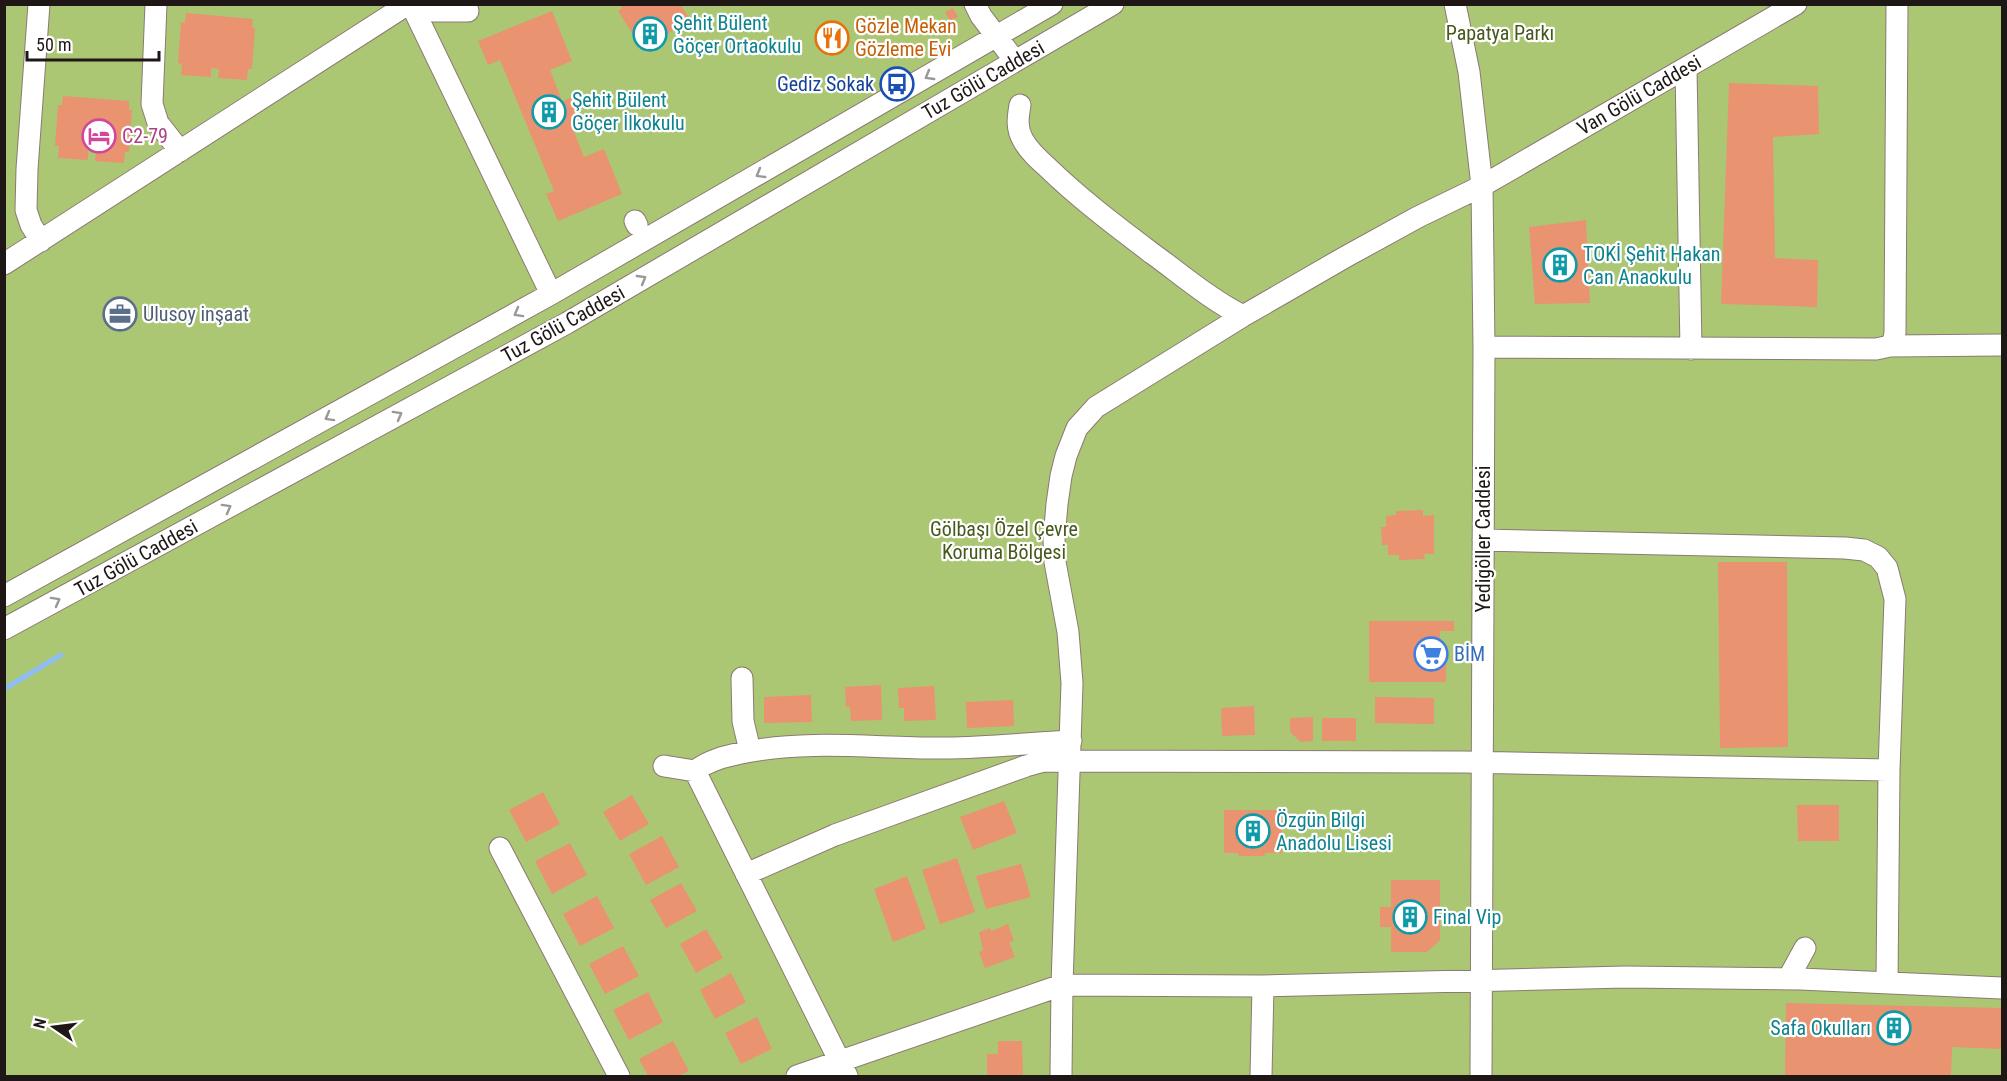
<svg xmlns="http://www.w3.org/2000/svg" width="2007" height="1081" font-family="'Roboto Condensed',sans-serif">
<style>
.green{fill:#acc774}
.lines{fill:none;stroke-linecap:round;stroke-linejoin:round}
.stream{stroke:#8fbdf4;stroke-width:5}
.building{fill:#e99370}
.minor-casing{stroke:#8b7a74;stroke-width:23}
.minor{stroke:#fff;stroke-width:21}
.oneway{stroke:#9a9796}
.labels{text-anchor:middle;stroke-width:4.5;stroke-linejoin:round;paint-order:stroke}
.culture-label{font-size:20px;fill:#0d838f;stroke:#fff;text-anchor:start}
.food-label{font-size:20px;fill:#c56008;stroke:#fff;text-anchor:start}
.park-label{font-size:20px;fill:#47581c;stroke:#fff}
.street-label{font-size:20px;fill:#1e1715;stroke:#fff}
.transit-label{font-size:20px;fill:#164399;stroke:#fff;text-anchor:end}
.hotel-label{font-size:20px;fill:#b23c85;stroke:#fff;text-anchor:start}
.service-label{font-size:20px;fill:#4e5e75;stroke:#fff;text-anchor:start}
.shop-label{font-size:20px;fill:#366cbe;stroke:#fff;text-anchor:start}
</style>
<rect width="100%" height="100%" fill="#f0ded7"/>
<path class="green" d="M5,5H2002V1076H5Z"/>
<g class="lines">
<path class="stream" d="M4,689L61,655"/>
</g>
<path class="building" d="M619,4H680L690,19L643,50L618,11L622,8Z
M953,8L958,17L950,21L945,12Z
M552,11L572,61L550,70L562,101L571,98L582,123L572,127L584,157L604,149L622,194L558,221L546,194L554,191L500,60L488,65L478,41Z
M186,13L253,19L252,27L255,28L252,69H248L247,80L218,78L219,69L211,68V77L181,75L182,64L178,63L181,22L185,23Z
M1729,83L1818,86L1819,134L1773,137L1775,258L1818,260L1817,307L1721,304Z
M63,96L129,101V110H132L129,152H125L124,163L95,161L96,152L88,151V160L58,158L59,146H55L58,105H62Z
M1586,220L1590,303L1535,304L1529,227Z
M1423,510V516L1434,515V554H1424L1425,559L1399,560V555H1388V545H1382L1381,527H1386V516L1396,515V511Z
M1718,562H1787L1788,747L1720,748Z
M1369,621H1454V631H1440V663H1446V682H1369Z
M881,685L882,720L851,721L850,707H846L845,687Z
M934,686L936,720L904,721V708H899L898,688Z
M811,695L812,722L764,723V697Z
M1375,697L1434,698V724L1375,723Z
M1013,700L1014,726L967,728L966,702Z
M1254,706L1255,735L1222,736L1221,708Z
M1313,717V741L1301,742L1290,732V718Z
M1322,718H1356V741H1322Z
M543,792L560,824L526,842L509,810Z
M632,795L649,824L620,841L603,812Z
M1004,801L1017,833L973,850L960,817Z
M1797,805H1839V841H1798Z
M1224,810H1282V853H1264L1265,856H1239L1238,853H1224Z
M662,836L679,867L646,885L629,854Z
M570,843L587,875L552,894L535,861Z
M957,858L975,912L940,924L922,870Z
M1021,864L1031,897L986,909L976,876Z
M907,876L926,929L893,942L874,889Z
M1391,880H1440V940L1427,952H1391V927H1380V907H1391Z
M681,883L697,911L666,928L650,900Z
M597,896L614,928L580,946L563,914Z
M1008,924L1014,941L1009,942L1015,957L985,968L979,952L983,950L979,932L990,928L991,931Z
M706,929L723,958L696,973L680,944Z
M623,946L639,976L605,994L589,964Z
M731,973L746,1002L715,1019L700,990Z
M648,992L663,1022L629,1040L613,1010Z
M1786,1003L2002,1008V1049L1952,1047L1951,1076H1785Z
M757,1017L772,1049L741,1064L725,1033Z
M673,1041L689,1071L679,1076H648L639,1059Z
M998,1041H1022L1023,1076H987V1054H998Z"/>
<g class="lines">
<g class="minor-casing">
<path id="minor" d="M39,4L27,169L26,210L31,225L41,241
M156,4L152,104L158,123L180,151
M411,4L551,294
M414,4L433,11H468
M975,4L981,16L1015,61
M1455,4L1469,72L1482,186L1484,347L1481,1076
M1686,68L1691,349
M1020,105C1018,117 1016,128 1023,140C1029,151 1038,159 1047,167C1080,199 1116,226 1153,254C1182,275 1211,300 1243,316
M635,221L637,225
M4,264L408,4
M1890,346L1894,339L1895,332L1897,4
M1484,347L1876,349L1890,346L2002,345
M1483,540L1845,548L1864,550L1878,557L1887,568L1895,599L1889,770L1887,983
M4,596L551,294L1052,4
M4,629L567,323L1113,4
M742,678L743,721L750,751
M664,766L695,771L847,1076
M695,771C710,759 728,756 746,752C813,739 880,749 947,748C988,748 1030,743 1071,741
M500,848L619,1076
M746,874L835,835L1026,766L1044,761L1463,762L1889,770
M1788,979L1805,948
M797,1076L1062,985L1263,986L1625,977L1800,979L2002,988
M1061,1076L1062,985L1072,683L1068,632L1055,562L1054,539L1057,504L1061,476L1066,456L1077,428L1096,407L1243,316L1347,256L1418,217L1482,186L1796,4
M1261,1076L1263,986"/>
</g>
<use href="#minor" class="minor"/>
</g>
<defs><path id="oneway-chevron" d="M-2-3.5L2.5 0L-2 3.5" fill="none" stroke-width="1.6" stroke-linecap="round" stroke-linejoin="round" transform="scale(1.5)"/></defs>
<g class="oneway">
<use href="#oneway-chevron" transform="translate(929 76) rotate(150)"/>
<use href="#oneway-chevron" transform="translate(760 174) rotate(150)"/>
<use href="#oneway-chevron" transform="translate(642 279) rotate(-30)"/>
<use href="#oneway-chevron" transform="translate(518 313) rotate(151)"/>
<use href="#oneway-chevron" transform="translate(398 415) rotate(-29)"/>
<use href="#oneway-chevron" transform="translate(329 417) rotate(151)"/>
<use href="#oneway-chevron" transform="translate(227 508) rotate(-29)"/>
<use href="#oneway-chevron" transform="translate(56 601) rotate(-29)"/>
</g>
<defs>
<g id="building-ring" transform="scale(1.725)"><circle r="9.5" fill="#fff" stroke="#0f9aa8" stroke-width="1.5"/><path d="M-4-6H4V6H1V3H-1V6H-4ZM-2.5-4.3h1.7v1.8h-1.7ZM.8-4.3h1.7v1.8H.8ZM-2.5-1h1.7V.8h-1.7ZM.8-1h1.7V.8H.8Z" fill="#0f9aa8"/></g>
<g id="restaurant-ring" transform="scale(1.725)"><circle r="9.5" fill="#fff" stroke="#e8710a" stroke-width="1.5"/><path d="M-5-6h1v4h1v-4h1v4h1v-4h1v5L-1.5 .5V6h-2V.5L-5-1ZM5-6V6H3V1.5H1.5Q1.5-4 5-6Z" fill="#e8710a"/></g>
<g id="bus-ring" transform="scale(1.725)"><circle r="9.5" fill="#fff" stroke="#1a4fb4" stroke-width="1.5"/><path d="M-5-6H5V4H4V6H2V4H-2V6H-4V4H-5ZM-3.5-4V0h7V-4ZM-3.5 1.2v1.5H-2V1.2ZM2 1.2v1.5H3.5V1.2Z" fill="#1a4fb4"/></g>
<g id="hotel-ring" transform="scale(1.725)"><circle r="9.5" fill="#fff" stroke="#d1479c" stroke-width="1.5"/><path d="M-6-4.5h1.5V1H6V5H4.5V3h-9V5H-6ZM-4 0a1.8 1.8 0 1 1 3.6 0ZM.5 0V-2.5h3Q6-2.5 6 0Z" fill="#d1479c"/></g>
<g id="office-ring" transform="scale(1.725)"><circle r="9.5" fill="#fff" stroke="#5c6f8a" stroke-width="1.5"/><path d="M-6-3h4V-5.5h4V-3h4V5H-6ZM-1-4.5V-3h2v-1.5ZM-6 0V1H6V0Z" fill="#5c6f8a"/></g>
<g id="supermarket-ring" transform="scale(1.725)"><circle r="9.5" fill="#fff" stroke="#3f7fe0" stroke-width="1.5"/><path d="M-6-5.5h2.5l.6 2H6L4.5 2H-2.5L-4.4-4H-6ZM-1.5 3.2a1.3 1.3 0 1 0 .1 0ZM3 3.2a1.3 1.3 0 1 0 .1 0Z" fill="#3f7fe0"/></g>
</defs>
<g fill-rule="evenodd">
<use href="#building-ring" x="650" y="34"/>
<use href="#restaurant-ring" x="832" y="38"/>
<use href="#bus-ring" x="897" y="84"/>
<use href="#building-ring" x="549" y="112"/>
<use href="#hotel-ring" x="99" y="136"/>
<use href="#building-ring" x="1560" y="265"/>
<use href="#office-ring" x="120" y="314"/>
<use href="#supermarket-ring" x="1431" y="654"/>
<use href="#building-ring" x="1253" y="831"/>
<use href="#building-ring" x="1410" y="917"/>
<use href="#building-ring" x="1894" y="1028"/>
</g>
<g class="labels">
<g class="culture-label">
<text x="673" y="30">Şehit Bülent<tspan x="673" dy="23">Göçer Ortaokulu</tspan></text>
<text x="572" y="107">Şehit Bülent<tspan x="572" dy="23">Göçer İlkokulu</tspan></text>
<text x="1583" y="261">TOKİ Şehit Hakan<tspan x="1583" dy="23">Can Anaokulu</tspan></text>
<text x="1276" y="827">Özgün Bilgi<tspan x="1276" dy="23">Anadolu Lisesi</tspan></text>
<text x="1433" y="924">Final Vip</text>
<text x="1871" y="1035" text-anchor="end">Safa Okulları</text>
</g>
<g class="food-label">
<text x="855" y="33">Gözle Mekan<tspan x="855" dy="23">Gözleme Evi</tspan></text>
</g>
<g class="park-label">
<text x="1500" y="40">Papatya Parkı</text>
<text x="1004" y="536">Gölbaşı Özel Çevre<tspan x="1004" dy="23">Koruma Bölgesi</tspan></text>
</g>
<g class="street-label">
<text transform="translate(983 80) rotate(-30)" y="7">Tuz Gölü Caddesi</text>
<text transform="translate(1639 95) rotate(-30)" y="7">Van Gölü Caddesi</text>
<text transform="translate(563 324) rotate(-29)" y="7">Tuz Gölü Caddesi</text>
<text transform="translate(1483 539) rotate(-90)" y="7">Yedigöller Caddesi</text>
<text transform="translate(136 558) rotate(-29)" y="7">Tuz Gölü Caddesi</text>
</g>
<g class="transit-label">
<text x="874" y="91">Gediz Sokak</text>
</g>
<g class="hotel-label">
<text x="122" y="143">C2-79</text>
</g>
<g class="service-label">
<text x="143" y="321">Ulusoy inşaat</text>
</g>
<g class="shop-label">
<text x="1454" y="661">BİM</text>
</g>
</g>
<rect width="2007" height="1081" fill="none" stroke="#1e1715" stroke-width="12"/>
<g transform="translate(54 1027) rotate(284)" stroke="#ffffff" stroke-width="4.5" paint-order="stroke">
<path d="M0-4.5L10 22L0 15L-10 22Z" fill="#1e1715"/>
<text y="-9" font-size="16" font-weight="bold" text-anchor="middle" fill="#1e1715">N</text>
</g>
<path d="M27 51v9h132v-9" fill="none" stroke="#1e1715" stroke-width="3"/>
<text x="36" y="51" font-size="18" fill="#1e1715" stroke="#ffffff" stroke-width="4.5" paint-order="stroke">50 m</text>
</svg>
